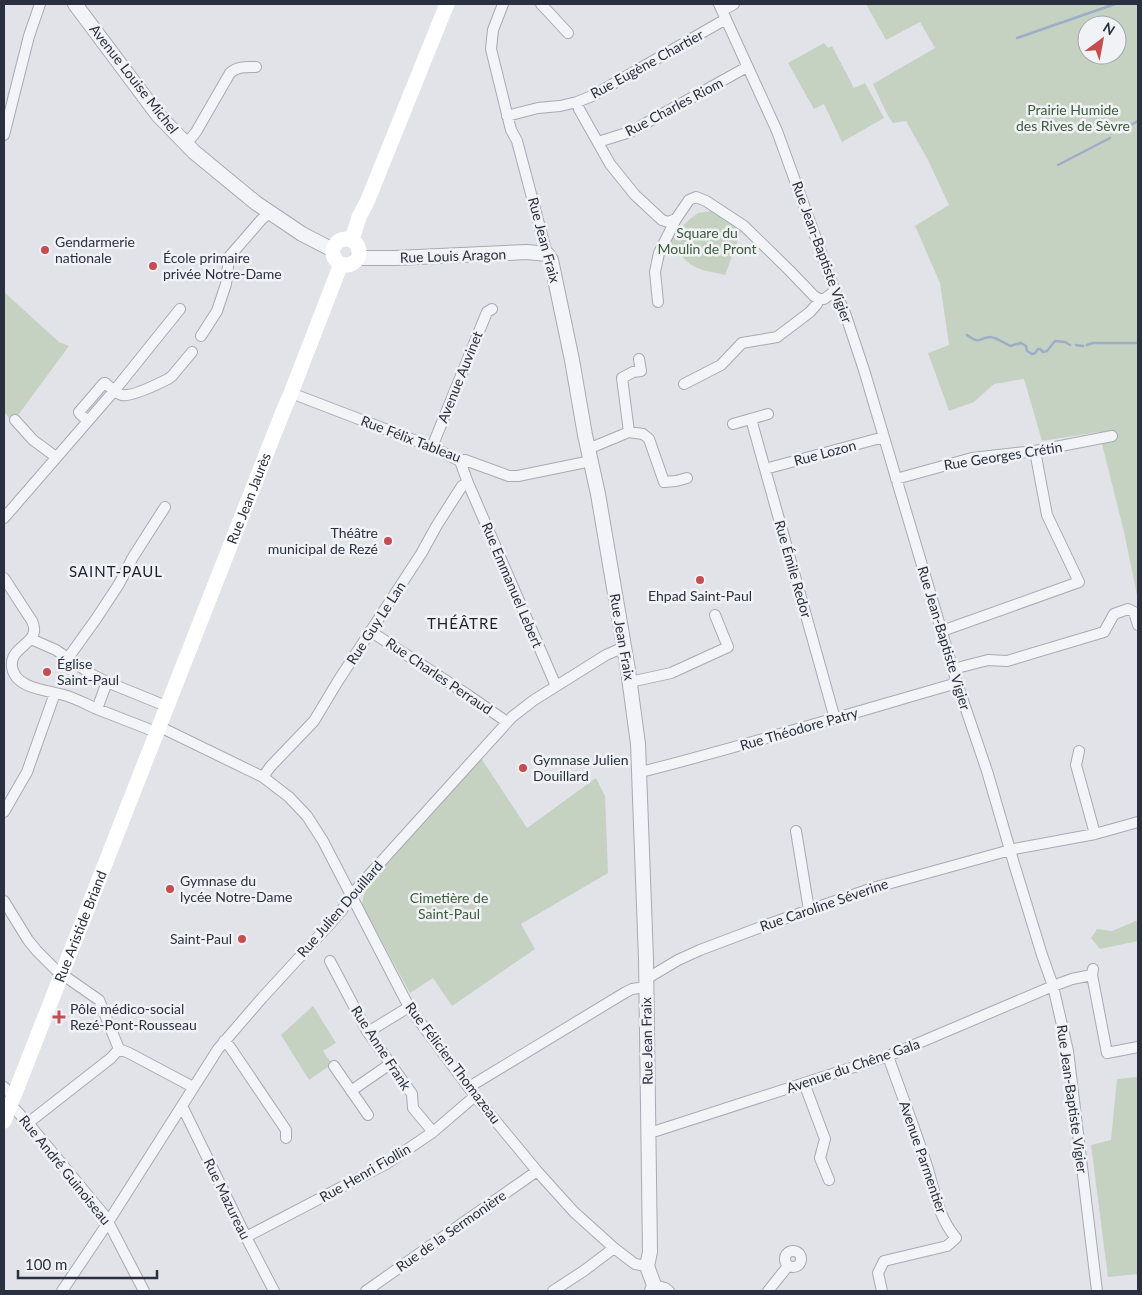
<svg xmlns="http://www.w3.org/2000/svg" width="1142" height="1295" font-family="Lato,sans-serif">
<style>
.green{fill:#c5d2c2;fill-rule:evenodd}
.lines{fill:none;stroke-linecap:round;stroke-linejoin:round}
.stream{stroke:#9eadc7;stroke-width:2.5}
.minor-casing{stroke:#a6aab3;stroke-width:12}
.tertiary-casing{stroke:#a6aab3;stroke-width:16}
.minor{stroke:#f3f4f7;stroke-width:10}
.tertiary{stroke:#f3f4f7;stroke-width:14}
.secondary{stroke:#fff;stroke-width:15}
.poi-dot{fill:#c74c52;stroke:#f0f2f6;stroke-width:2}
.labels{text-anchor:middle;stroke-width:5;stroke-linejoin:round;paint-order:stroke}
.street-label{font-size:14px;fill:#2a3040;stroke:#f0f2f6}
.park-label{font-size:14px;fill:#3b5b38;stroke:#f0f2f6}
.poi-label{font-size:14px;fill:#2a3040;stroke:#f0f2f6;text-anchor:start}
.neighbourhood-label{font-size:15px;letter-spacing:1px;fill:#1c2130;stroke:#f0f2f6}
</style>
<rect width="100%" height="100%" fill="#e1e3e9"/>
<path class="green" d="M866,4H1138V600L1124,532L1099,432L1042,441L1024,379L994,384L974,402L949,411L928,353L949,345L940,283L915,226L949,205L928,160L906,121L893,123L887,114L873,84L935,48L920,22L886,40ZM1087,25H1117V55H1087Z
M824,43L828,48L832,46L854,88L865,83L884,118L842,142L824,104L814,109L788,63Z
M712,211L742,229L725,275C713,272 700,271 690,264C681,257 676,246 665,243L690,219L698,213Z
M4,292L59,342L69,346L13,422L4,412Z
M481,758L527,828L596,778L605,796L608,873L521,924L535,949L452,1006L433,978L410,993L362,905L363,898L367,886Z
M1138,920V941L1100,949L1091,938L1097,929L1112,931Z
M313,1006L336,1043L323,1051L332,1064L309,1080L281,1035Z
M1138,1077V1274L1108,1277L1091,1145L1111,1140L1117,1079Z"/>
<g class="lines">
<path class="stream" d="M1017,38L1115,4
M1119,131L1138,121
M1058,165L1110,138
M967,335C981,345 977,338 990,337C996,337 1004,343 1010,346L1021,343L1026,346L1027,351L1032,354L1035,353L1038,349H1040L1043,352L1047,351L1055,341L1065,342L1070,345
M1076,345L1083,346
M1087,345L1093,343H1138"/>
<g class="minor-casing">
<path id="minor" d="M503,4L493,30L491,49L511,130L517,141L547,254
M541,4L568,33
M719,4L777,131L835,291L845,313L864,370L957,683L987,771L1015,867L1042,955L1053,986L1068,1051L1097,1291
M723,10L734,4
M577,102L579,109L610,164L635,195L662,220L668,222L676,219
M507,116L538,108L560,106L577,102L592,96L726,19
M4,135L29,36L40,4
M598,142L630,132L747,67
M186,144L196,132L230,73C238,66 246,67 256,67
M658,302L655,272L659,253L676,219L689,200L696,197L706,201L744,226L789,270L814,296L819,299H824L835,291
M201,336L217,311L226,284L229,257L261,220L269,213
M684,384L721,365L742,343L777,337L810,312L817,304L819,299
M291,393L432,447L460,461L465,460L509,476H518L591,461
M751,419L835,719
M15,420L33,440L56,457
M88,421L80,414L79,412L104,383H105C110,387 116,394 122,395C132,397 158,384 168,379L172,376L192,352
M733,424L768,414
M629,432L622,378L633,372L641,371L639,359
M432,447L487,312L492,309
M588,449L629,432L643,434L649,439L664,482L676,481L687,478
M460,461L468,483L556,686
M765,469L884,437
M896,479L972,458L1035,451L1112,436
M4,518L114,391L180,309
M4,578L32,621C43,644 9,645 12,667C15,689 48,690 64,695C75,698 86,704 97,709
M370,631L468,695L507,722
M942,631L1079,582L1047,515L1035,451
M31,639L56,650L91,674L107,682
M68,658L96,619L119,584L133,557L165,507
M953,669L988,660L1007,661L1104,632L1114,614L1128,609L1134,612L1138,625
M630,682L671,673L728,647L715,615
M158,726L263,777L289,797L307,816L323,841L409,1007L475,1096L537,1171L574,1212L614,1248L635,1264L647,1266
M156,732L97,709L107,682L166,706
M1079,751L1076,765L1095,834
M640,771H645C750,744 853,713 957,683
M263,777L270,767L314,721L338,681L421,554L437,525L462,486L468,483
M4,812L27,772L55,693
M796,831L809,910
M4,901L28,940L37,951L56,970L99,1000L119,1049L129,1053L193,1087
M330,961L367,1031L412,1094L413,1108L433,1132
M1092,975L1107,1053L1138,1047
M646,979L678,960L700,950L769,924L873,888L1014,849L1095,834L1138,822
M368,1032L409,1007
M224,1041L230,1047L286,1130V1138
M334,1066L368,1115
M804,1083L825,1139L820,1158L829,1180
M4,1087L13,1096
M469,1087L626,992L632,989L646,987
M351,1091L390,1064
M10,1104L28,1123L105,1216L144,1291
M181,1107L184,1110L246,1237L274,1291
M28,1123L111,1058L119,1049
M648,1131H656L888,1056L1053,986L1072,979L1092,975L1093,969
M246,1237L386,1164L433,1132L475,1096
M785 1259a8 8 0 1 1 16 0a8 8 0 1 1-16 0Z
M654,1285L665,1288L669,1291
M62,1291L105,1227L218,1049L262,998L329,925L342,910L351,895L512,717L534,700L606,655L624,647
M366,1291L537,1171
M553,1291L585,1270L614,1248
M768,1291L788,1266
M882,1291L878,1273L884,1261L947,1246L956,1238C938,1217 935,1192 927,1166C915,1129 901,1093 888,1056"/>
</g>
<g class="tertiary-casing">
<path id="tertiary" d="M75,4L158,115L194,152L256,203L302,234L333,250
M358,257L364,258H396L527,252L547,254L551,260L572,360L585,435L598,494L628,670L638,744L646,959L650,1252L647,1266L654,1285L652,1291"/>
</g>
<use href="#minor" class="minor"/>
<use href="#tertiary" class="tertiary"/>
<g class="secondary">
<circle cx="346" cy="252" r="13"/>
<path d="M352,240L359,217L367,202L447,4"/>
<path id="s1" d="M4,1121L282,414L291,393L341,264"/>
</g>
</g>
<g class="poi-dot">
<circle cx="45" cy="250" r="5"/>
<circle cx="153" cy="266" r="5"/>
<circle cx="388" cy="541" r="5"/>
<circle cx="700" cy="580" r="5"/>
<circle cx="47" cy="672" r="5"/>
<circle cx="523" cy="768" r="5"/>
<circle cx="170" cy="889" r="5"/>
<circle cx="242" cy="939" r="5"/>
<path d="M56.5 1009.5h5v5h5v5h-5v5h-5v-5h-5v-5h5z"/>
</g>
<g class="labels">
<g class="street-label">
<text transform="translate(647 64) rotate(-29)" y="5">Rue Eugène Chartier</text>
<text transform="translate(134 79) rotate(52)" y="5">Avenue Louise Michel</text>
<text transform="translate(674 107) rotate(-28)" y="5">Rue Charles Riom</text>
<text transform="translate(544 240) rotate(75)" y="5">Rue Jean Fraix</text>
<text transform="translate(822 252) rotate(70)" y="5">Rue Jean-Baptiste Vigier</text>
<text transform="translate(453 256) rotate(-2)" y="5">Rue Louis Aragon</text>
<text transform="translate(460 377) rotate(-68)" y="5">Avenue Auvinet</text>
<text transform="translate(411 439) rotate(21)" y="5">Rue Félix Tableau</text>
<text transform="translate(825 453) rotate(-15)" y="5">Rue Lozon</text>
<text transform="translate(1003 456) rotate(-9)" y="5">Rue Georges Crétin</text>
<text dy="5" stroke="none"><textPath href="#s1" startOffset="669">Rue Jean Jaurès</textPath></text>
<text transform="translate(793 569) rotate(74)" y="5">Rue Émile Redor</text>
<text transform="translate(512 585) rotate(67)" y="5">Rue Emmanuel Lebert</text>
<text transform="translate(376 623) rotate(-57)" y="5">Rue Guy Le Lan</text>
<text transform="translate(622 637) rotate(80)" y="5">Rue Jean Fraix</text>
<text transform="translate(944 638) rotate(73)" y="5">Rue Jean-Baptiste Vigier</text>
<text transform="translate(439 676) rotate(34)" y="5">Rue Charles Perraud</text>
<text transform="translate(799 729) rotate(-16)" y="5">Rue Théodore Patry</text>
<text transform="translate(824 905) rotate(-19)" y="5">Rue Caroline Séverine</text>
<text transform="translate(340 909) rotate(-49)" y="5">Rue Julien Douillard</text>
<text dy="5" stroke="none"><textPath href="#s1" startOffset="209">Rue Aristide Briand</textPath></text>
<text transform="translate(647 1041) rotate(-91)" y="5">Rue Jean Fraix</text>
<text transform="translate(381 1048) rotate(57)" y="5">Rue Anne Frank</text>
<text transform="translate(453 1063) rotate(53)" y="5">Rue Félicien Thomazeau</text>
<text transform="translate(853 1066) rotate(-19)" y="5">Avenue du Chêne Gala</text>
<text transform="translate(1072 1099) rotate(82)" y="5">Rue Jean-Baptiste Vigier</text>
<text transform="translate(923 1157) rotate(71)" y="5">Avenue Parmentier</text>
<text transform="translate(65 1170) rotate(51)" y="5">Rue André Guinoiseau</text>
<text transform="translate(365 1173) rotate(-30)" y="5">Rue Henri Fiollin</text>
<text transform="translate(227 1199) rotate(64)" y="5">Rue Mazureau</text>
<text transform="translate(451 1231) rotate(-35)" y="5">Rue de la Sermonière</text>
</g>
<g class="park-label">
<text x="1073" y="115">Prairie Humide<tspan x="1073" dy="16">des Rives de Sèvre</tspan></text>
<text x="707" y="238">Square du<tspan x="707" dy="16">Moulin de Pront</tspan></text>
<text x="449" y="903">Cimetière de<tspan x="449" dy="16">Saint-Paul</tspan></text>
</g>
<g class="poi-label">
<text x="55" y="247">Gendarmerie<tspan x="55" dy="16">nationale</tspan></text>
<text x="163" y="263">École primaire<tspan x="163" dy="16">privée Notre-Dame</tspan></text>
<text x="378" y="538" text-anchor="end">Théâtre<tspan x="378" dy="16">municipal de Rezé</tspan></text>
<text x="700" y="601" text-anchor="middle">Ehpad Saint-Paul</text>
<text x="57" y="669">Église<tspan x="57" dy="16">Saint-Paul</tspan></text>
<text x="533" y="765">Gymnase Julien<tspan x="533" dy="16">Douillard</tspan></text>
<text x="180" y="886">Gymnase du<tspan x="180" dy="16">lycée Notre-Dame</tspan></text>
<text x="232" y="944" text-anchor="end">Saint-Paul</text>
<text x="70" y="1014">Pôle médico-social<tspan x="70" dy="16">Rezé-Pont-Rousseau</tspan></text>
</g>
<g class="neighbourhood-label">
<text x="116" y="577">SAINT-PAUL</text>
<text x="463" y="629">THÉÂTRE</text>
</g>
</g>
<rect width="1142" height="1295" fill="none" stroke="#2a3040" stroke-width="10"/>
<g transform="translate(1102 40) rotate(32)"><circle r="24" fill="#f0f2f6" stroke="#a1a4ad"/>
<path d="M0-4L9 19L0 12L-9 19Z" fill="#c74c52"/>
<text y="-8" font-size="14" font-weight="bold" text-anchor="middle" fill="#2a3040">N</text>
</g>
<path d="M18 1270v8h139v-8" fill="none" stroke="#2a3040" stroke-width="2.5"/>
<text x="25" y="1270" font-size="15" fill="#2a3040" stroke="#f0f2f6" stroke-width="4" paint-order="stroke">100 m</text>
</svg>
